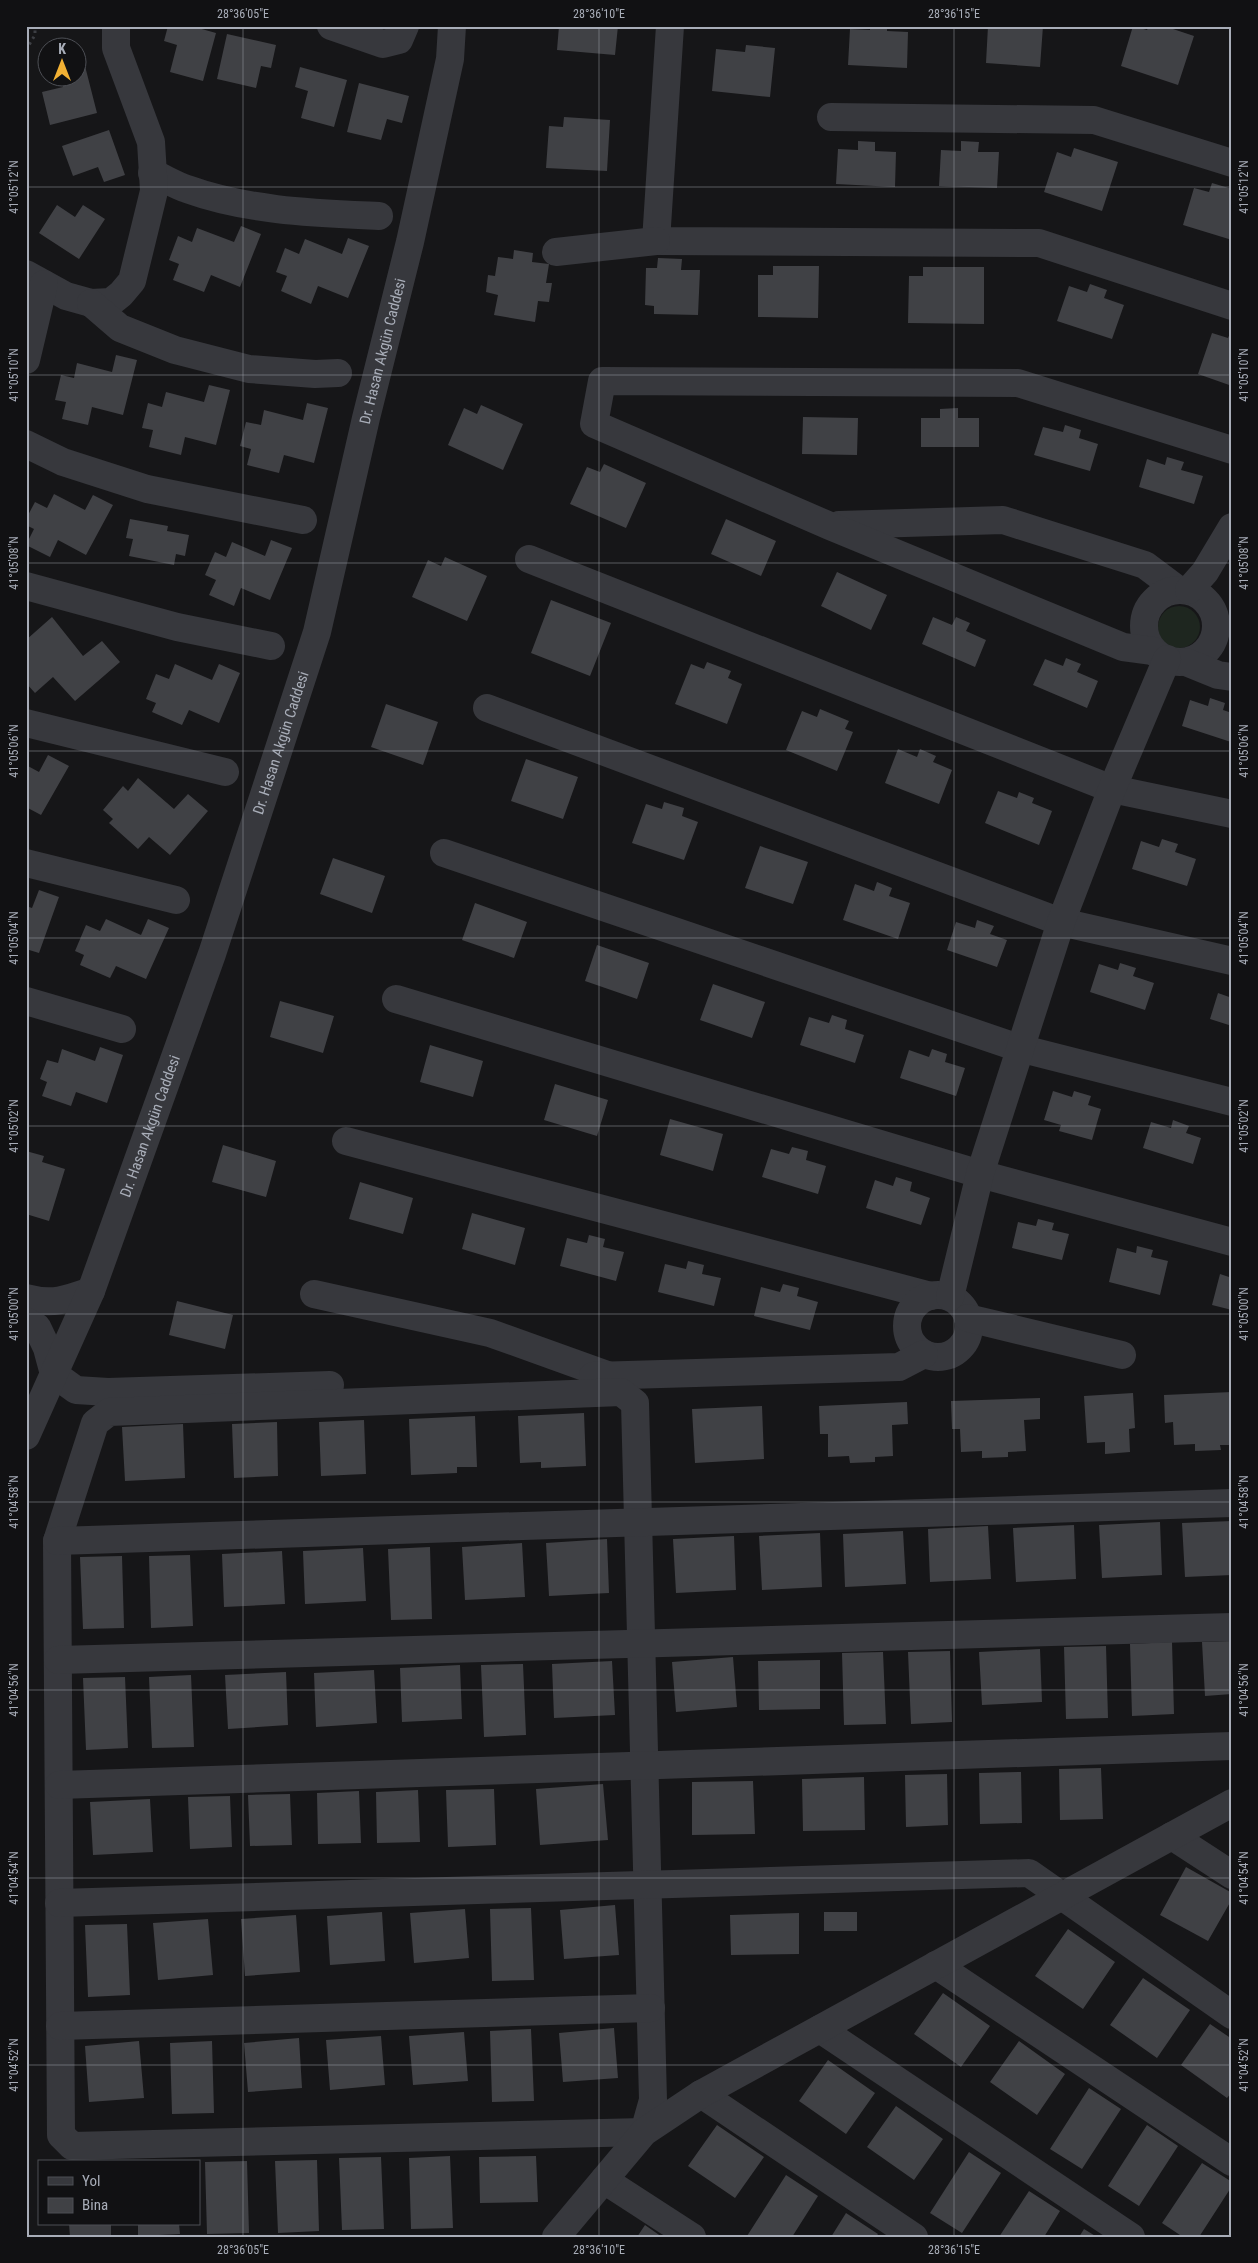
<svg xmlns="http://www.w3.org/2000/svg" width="1258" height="2263" font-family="'Roboto Condensed',sans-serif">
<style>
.green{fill:#1e261f}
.building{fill:#404145}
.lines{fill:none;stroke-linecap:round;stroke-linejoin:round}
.path{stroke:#3d3f44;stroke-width:3;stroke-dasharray:2.5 4;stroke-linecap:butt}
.minor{stroke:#37383d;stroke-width:28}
.ticks{fill:none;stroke:#a8adb8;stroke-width:1;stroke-opacity:0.45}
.labels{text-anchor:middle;stroke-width:4.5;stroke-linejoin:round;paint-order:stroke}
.street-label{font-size:15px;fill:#a8adb8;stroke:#111113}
.neatline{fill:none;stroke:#a8adb8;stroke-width:2}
.ticks-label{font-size:12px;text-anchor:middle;fill:#a8adb8}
</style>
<rect width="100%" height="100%" fill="#161618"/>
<path class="green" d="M1158 627a21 21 0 1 1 42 0a21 21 0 1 1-42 0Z"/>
<path class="building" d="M168,26H191L216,33L203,81L170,72L177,45L164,41Z
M559,26H618L615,55L557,50Z
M870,26H887V31L908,32L907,68L848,65L850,29L870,30Z
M988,26H1043L1040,67L986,63Z
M1133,26L1147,30L1149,26H1164L1194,36L1178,85L1121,66Z
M227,34L276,45L271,68L261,66L256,88L217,79Z
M746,45L775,48L770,97L712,91L716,49L745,52Z
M85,66L97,113L50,125L42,92L63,87L61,78H78V68Z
M300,67L347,80L334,127L301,118L308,91L295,87Z
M359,83L409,96L402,123L387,119L381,140L347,132Z
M564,117L610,120L607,171L546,168L549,126L563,127Z
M109,130L125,175L104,182L98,167L73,176L62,146Z
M858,141L875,142V151L896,152L895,187L836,184L838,149L858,150Z
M961,141L979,142L978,152H999L997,188L939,186L941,150L961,151Z
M1074,148L1118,162L1102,211L1044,192L1057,152L1071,157Z
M1212,183L1232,189V240L1183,225L1194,188L1209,192Z
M57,205L75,217L83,205L105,219L79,259L39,233Z
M241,226L261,234L240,287L211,275L204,292L173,280L179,264L169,260L178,236L192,242L197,228L234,242Z
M348,238L369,246L348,298L318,286L311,304L281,291L287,276L276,272L285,248L299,254L305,239L342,254Z
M514,250L533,253L532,262L549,264L546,283H552L549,302L538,301L535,322L494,315L498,295L486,292L488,275L495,276L498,257L513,259Z
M658,258L682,259L681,270H700L698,315L654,314V306L645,305L646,268H657Z
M773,266H819L818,318L758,317V275H773Z
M923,267H984V324L908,323L909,276H923Z
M1090,284L1107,290L1104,298L1124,305L1112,339L1057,321L1069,286L1087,292Z
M1232,329V386L1198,374L1212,333L1228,338Z
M116,355L137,360L123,415L92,407L88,425L62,419L66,402L55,400L61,375L74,378L77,363L112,372Z
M209,385L230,390L216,445L185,437L181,455L149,447L153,430L142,428L148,403L162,407L166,392L204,402Z
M307,403L328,408L314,463L284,455L279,473L247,465L251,449L240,446L246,422L261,425L264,410L303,420Z
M481,405L523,424L503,470L448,445L464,408L477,414Z
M958,408V418H979V447H921V418H940V409Z
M803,417L858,418L857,455L802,454Z
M1065,425L1081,430L1079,438L1098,444L1090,471L1034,455L1043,427L1063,432Z
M1167,457L1184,462L1181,470L1203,476L1194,504L1139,487L1147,459L1165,465Z
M604,464L646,483L626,528L570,504L587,467L600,472Z
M54,494L85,510L93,495L113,505L86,555L58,540L50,557L26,545L34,529L26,525V519L35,502L47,508Z
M130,519L168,526L167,531L189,535L185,556L176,554L174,565L129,556L133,539L126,538Z
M726,519L776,541L761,576L711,554Z
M271,540L292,548L270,600L241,588L234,606L209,595L216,580L205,575L215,552L226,557L232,542L265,556Z
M445,557L487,576L467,621L412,597L428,560L441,566Z
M837,572L887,595L871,630L821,606Z
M551,600L611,623L590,676L531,653Z
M52,617L83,656L102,641L120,662L75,701L53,677L35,693L26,683V640Z
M933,617L952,625L956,617L970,623L966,631L986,640L975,667L922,644Z
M1066,658L1081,664L1077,672L1098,681L1087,708L1033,685L1045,659L1063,666Z
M707,662L731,671L728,678L742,684L727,724L675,704L691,664L704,669Z
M175,664L212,680L219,664L240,673L219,723L189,710L182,725L152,712L156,703L146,699L156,674L169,679Z
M1210,698L1225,703L1223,710L1232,713L1231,742L1182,726L1190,700L1208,706Z
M386,704L438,722L423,765L371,747Z
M820,709L849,721L845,729L853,732L837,771L786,750L802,711L817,717Z
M898,749L917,757L920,749L936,756L933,762L952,770L939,804L885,783Z
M48,755L69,766L41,815L26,807V765L39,772Z
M526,759L578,777L563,819L511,801Z
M138,778L174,809L188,794L208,811L170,855L149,837L138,849L109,823L113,819L103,810L123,786L128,791Z
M998,791L1017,798L1019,792L1034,798L1032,803L1052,811L1039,845L985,823Z
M664,802L684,808L682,816L698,822L684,860L632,843L646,804L662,809Z
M1162,839L1178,844L1175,852L1196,859L1187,886L1132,869L1141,841L1159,847Z
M760,846L808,862L793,904L745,888Z
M333,858L385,876L372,913L320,894Z
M877,882L892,888L889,896L910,903L898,939L843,920L855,884L874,891Z
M39,890L59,897L39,953L26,949V906L32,908Z
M475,903L527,922L514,958L462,940Z
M106,919L141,935L148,919L169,928L146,979L116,966L110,978L80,965L84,955L75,951L86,925L100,931Z
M977,920L994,926L990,934L1007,940L997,967L947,950L956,922L975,928Z
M597,945L649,963L637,999L585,981Z
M1120,963L1136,968L1133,976L1154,983L1145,1010L1090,992L1099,964L1118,970Z
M713,984L765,1002L752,1038L700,1020Z
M1218,993L1232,998V1026L1210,1019Z
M280,1001L334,1016L323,1053L270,1037Z
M832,1015L847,1020L845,1029L864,1035L855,1063L800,1045L809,1017L829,1023Z
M430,1045L483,1061L473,1097L420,1082Z
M100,1047L123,1055L107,1103L76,1092L71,1106L42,1096L47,1082L40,1079L47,1060L58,1063L62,1049L95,1061Z
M932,1049L947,1054L945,1062L965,1068L956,1096L900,1078L909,1050L929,1057Z
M555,1084L608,1100L597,1136L544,1120Z
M1053,1091L1072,1097L1074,1091L1091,1096L1088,1105L1101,1109L1092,1140L1059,1131L1061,1125L1044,1120Z
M670,1119L723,1134L713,1171L660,1155Z
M1173,1120L1189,1126L1186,1133L1201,1138L1193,1164L1143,1148L1151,1122L1171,1128Z
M223,1145L276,1161L266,1197L212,1182Z
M792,1147L808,1151L806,1160L826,1166L818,1194L762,1177L771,1149L789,1154Z
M26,1151L44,1156L42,1162L65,1169L49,1221L26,1214Z
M896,1177L912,1182L910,1191L930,1198L921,1225L866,1208L875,1180L893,1186Z
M360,1182L413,1198L403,1234L349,1219Z
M472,1213L525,1228L515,1265L462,1249Z
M1038,1219L1054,1223L1052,1230L1069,1234L1062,1260L1012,1248L1018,1222L1036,1226Z
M589,1235L605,1239L603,1247L624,1252L616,1281L560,1266L567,1238L587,1243Z
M1137,1246L1153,1250L1151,1257L1168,1261L1160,1295L1109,1282L1117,1248L1136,1253Z
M688,1261L704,1265L702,1274L721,1278L714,1306L658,1292L665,1264L686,1269Z
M1220,1274L1232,1278V1310L1212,1305Z
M783,1284L799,1288L797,1296L818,1302L810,1330L754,1316L761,1287L780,1292Z
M177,1301L233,1315L225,1349L169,1335Z
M1232,1392V1445H1220L1221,1450L1195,1451V1444L1174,1445L1173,1422L1165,1423L1164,1395Z
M1133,1393L1135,1428L1129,1429L1130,1452L1105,1454V1442L1087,1443L1084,1396Z
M1040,1398V1419L1024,1420L1026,1451L1008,1452V1457L982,1458V1451L961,1452L960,1429H952L951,1401Z
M907,1402L908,1424L892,1425L893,1456L875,1457V1462L850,1463L849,1456L828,1457V1434H820L819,1406Z
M762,1406L764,1459L695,1463L692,1409Z
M584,1413L586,1466L541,1468V1462L520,1463L518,1416Z
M475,1416L477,1467H457V1473L411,1475L409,1419Z
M364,1420L366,1474L321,1476L319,1422Z
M277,1422L278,1476L234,1478L232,1424Z
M183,1424L185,1478L125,1481L122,1427Z
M1232,1521V1575L1185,1577L1182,1523Z
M1160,1522L1162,1575L1102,1578L1099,1525Z
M1074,1525L1076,1579L1016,1582L1013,1528Z
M988,1526L991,1579L930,1582L928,1529Z
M903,1531L906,1584L845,1587L843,1534Z
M820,1533L822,1587L762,1590L759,1536Z
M734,1536L736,1590L676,1593L673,1539Z
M607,1539L609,1593L549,1596L546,1543Z
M522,1543L525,1597L465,1600L462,1547Z
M430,1547L432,1619L391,1620L388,1549Z
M363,1548L366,1601L305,1604L303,1551Z
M282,1551L285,1604L224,1607L222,1554Z
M190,1555L193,1626L151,1628L149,1556Z
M122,1556L124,1628L83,1629L80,1557Z
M1232,1641V1694L1205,1696L1202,1642Z
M1172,1642L1174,1714L1132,1716L1130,1644Z
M1106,1646L1108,1718L1066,1719L1064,1647Z
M1040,1649L1042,1702L982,1705L979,1652Z
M950,1651L952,1722L911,1724L908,1652Z
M883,1652L886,1724L844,1725L842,1653Z
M733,1657L737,1707L676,1712L672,1662Z
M820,1660V1709L759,1710L758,1661Z
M612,1661L615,1715L554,1718L552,1664Z
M523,1664L526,1735L484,1737L481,1665Z
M460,1665L462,1719L402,1722L400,1668Z
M374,1670L377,1723L316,1727L314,1673Z
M286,1672L288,1725L228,1729L225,1675Z
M191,1675L194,1747L152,1748L149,1677Z
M125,1677L128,1748L86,1750L83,1678Z
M1101,1768L1103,1819L1060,1820L1059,1769Z
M1021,1772L1022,1823L980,1824L979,1773Z
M947,1774L948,1825L906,1827L905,1775Z
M864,1777L865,1830L803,1831L802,1779Z
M753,1781L755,1834L692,1835V1782Z
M603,1784L608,1840L540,1845L536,1789Z
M494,1789L496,1845L448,1847L446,1790Z
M418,1790L420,1842L377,1843L376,1792Z
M359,1791L361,1843L318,1844L317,1793Z
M290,1794L292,1845L250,1846L248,1795Z
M230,1796L232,1847L190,1849L188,1797Z
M150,1799L153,1852L93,1855L90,1802Z
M1186,1867L1232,1893V1899L1208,1941L1160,1915Z
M615,1905L619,1955L564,1959L560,1910Z
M531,1908L534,1980L492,1981L490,1909Z
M465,1909L469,1958L414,1963L410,1913Z
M382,1912L385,1961L330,1965L327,1916Z
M824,1912H857V1931H824Z
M799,1913V1954L731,1955L730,1915Z
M296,1915L300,1972L245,1976L241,1919Z
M208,1919L213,1975L158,1980L153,1923Z
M127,1924L130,1995L88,1997L85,1925Z
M1068,1929L1115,1962L1083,2009L1035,1976Z
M1143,1978L1190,2010L1157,2058L1110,2025Z
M943,1993L990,2026L961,2067L914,2034Z
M1210,2024L1232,2039V2092L1227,2098L1181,2065Z
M614,2028L618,2078L563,2082L559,2033Z
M531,2029L534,2101L492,2102L490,2031Z
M464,2032L468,2081L413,2085L409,2036Z
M381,2036L385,2085L330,2090L326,2040Z
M299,2038L302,2088L248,2092L244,2043Z
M139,2041L144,2098L89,2102L85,2046Z
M212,2041L214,2113L172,2114L170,2043Z
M1019,2041L1065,2074L1037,2115L990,2082Z
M828,2060L875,2093L846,2134L799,2101Z
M1089,2088L1121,2109L1082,2169L1050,2149Z
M896,2106L943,2139L914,2180L867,2147Z
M717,2125L764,2157L735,2198L688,2166Z
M1147,2125L1178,2146L1139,2206L1108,2186Z
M969,2152L1001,2173L962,2233L930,2213Z
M450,2156L453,2228L411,2229L409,2158Z
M536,2156L538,2202L480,2203L479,2157Z
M381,2157L384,2229L342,2230L339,2158Z
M317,2160L319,2231L278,2233L275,2161Z
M247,2161L249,2233L207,2234L205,2162Z
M1202,2163L1232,2182V2186L1199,2237H1183L1162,2223Z
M786,2175L818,2196L792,2237H749L747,2236Z
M1029,2191L1060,2211L1044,2237H999Z
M846,2213L878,2234L876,2237H831Z
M69,2224H111V2236L70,2237Z
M138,2224H179L180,2234L138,2236Z
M645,2225L662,2237H637Z
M1084,2229L1097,2237H1079Z"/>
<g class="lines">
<path class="path" d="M26,50L35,35V26"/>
<g class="minor">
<path d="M331,26L383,44L399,40L405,26"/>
<path d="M670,26L656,241L1039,243L1232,306"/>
<path d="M831,117L1094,120L1232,163"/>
<path d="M152,173C164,178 175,185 187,189C248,211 315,213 379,216"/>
<path d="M556,252L656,241"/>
<path d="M26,274L66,296L91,303L111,302L121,294L132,281L154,191L151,142L116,48V26"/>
<path d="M91,303L120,328L175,350L249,369L315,374L338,373"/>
<path d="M26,360L44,284"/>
<path d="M26,444L63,462L147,489L303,520"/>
<path d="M839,525L1003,520L1145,565L1177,589"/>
<path d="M529,559L1112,789L1232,814"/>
<path d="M26,586L177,627L271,646"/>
<circle cx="1180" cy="626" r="36"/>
<path d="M1189,590L1205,572L1232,527"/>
<path d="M1153,651L1123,647L830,526L594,424L602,381L1018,383L1232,450"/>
<path d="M1186,662L1218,675L1232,677"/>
<path d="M487,708L1061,922L1232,961"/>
<path d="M26,723L225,772"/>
<path d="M444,853L1019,1048L1232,1102"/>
<path d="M26,863L176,900"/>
<path d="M396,999L980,1174L1232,1242"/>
<path d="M26,1001L122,1029"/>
<path d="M346,1141L931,1296"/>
<path d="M314,1294L490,1333L607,1375"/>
<circle cx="938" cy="1326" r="31"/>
<path d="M950,1297L980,1174L1061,922L1112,789L1167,659"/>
<path d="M26,1298C52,1305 66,1300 91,1291"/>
<path d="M968,1318L1122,1355"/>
<path d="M26,1321L37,1327L47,1348L54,1374L76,1390L108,1392L330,1385"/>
<path d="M593,1376L899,1367L924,1354"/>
<path d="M621,1392L635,1403L653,2100L644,2132L72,2146L61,2135L57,1541L95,1423L109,1412Z"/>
<path id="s1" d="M26,1436L91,1291L212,954L317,632L366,418L410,242L450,59L452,26"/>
<path d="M57,1541L1232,1503"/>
<path d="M58,1660L1232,1627"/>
<path d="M59,1785L1232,1746"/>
<path d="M1172,1836L1232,1875"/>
<path d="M59,1903L1029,1873L1232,2015"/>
<path d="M936,1965L1232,2162"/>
<path d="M60,2026L651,2008"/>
<path d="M820,2029L1131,2237"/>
<path d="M701,2094L914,2237"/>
<path d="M604,2180L692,2237"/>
<path d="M556,2237L644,2132L701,2094L1232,1803"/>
</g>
</g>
<path class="ticks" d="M243,26V2237M599,26V2237M954,26V2237M26,187H1232M26,375H1232M26,563H1232M26,751H1232M26,938H1232M26,1126H1232M26,1314H1232M26,1502H1232M26,1690H1232M26,1878H1232M26,2065H1232"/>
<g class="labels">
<g class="street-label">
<text dy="5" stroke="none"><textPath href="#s1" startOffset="1144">Dr. Hasan Akgün Caddesi</textPath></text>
<text dy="5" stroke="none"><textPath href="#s1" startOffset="739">Dr. Hasan Akgün Caddesi</textPath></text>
<text dy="5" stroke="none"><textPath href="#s1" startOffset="334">Dr. Hasan Akgün Caddesi</textPath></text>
</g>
</g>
<rect width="1258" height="2263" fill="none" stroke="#111113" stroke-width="55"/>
<rect x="38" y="2160" width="162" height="65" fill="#111113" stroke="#4d4f55"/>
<rect x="48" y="2177" width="25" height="8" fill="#37383d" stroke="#4d4f55"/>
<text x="82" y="2186" font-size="15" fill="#a8adb8">Yol</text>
<rect x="48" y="2198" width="25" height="15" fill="#404145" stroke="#4d4f55"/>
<text x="82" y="2210" font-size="15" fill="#a8adb8">Bina</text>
<g transform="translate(62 62)"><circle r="24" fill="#111113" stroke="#4d4f55"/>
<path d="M0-4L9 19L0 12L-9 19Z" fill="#f2b134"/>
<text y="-8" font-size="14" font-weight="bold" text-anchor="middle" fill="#a8adb8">K</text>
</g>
<rect x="28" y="28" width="1202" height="2208" class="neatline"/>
<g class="ticks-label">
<text x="243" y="18">28°36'05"E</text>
<text x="599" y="18">28°36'10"E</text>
<text x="954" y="18">28°36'15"E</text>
<text transform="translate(14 187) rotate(-90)" y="4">41°05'12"N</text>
<text transform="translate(1244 187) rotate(-90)" y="4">41°05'12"N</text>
<text transform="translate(14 375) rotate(-90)" y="4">41°05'10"N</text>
<text transform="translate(1244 375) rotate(-90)" y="4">41°05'10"N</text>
<text transform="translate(14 563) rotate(-90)" y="4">41°05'08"N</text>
<text transform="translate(1244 563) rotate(-90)" y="4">41°05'08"N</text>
<text transform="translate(14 751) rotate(-90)" y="4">41°05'06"N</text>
<text transform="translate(1244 751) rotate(-90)" y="4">41°05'06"N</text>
<text transform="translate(14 938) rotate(-90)" y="4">41°05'04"N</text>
<text transform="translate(1244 938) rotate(-90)" y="4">41°05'04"N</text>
<text transform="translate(14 1126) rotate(-90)" y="4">41°05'02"N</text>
<text transform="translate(1244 1126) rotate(-90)" y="4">41°05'02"N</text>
<text transform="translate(14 1314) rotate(-90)" y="4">41°05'00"N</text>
<text transform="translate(1244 1314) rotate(-90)" y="4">41°05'00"N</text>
<text transform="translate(14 1502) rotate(-90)" y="4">41°04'58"N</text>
<text transform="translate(1244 1502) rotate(-90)" y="4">41°04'58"N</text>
<text transform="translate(14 1690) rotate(-90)" y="4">41°04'56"N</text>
<text transform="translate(1244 1690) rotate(-90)" y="4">41°04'56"N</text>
<text transform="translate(14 1878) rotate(-90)" y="4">41°04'54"N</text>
<text transform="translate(1244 1878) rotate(-90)" y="4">41°04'54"N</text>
<text transform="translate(14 2065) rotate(-90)" y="4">41°04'52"N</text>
<text transform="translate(1244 2065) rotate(-90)" y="4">41°04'52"N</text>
<text x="243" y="2254">28°36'05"E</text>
<text x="599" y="2254">28°36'10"E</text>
<text x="954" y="2254">28°36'15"E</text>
</g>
</svg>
